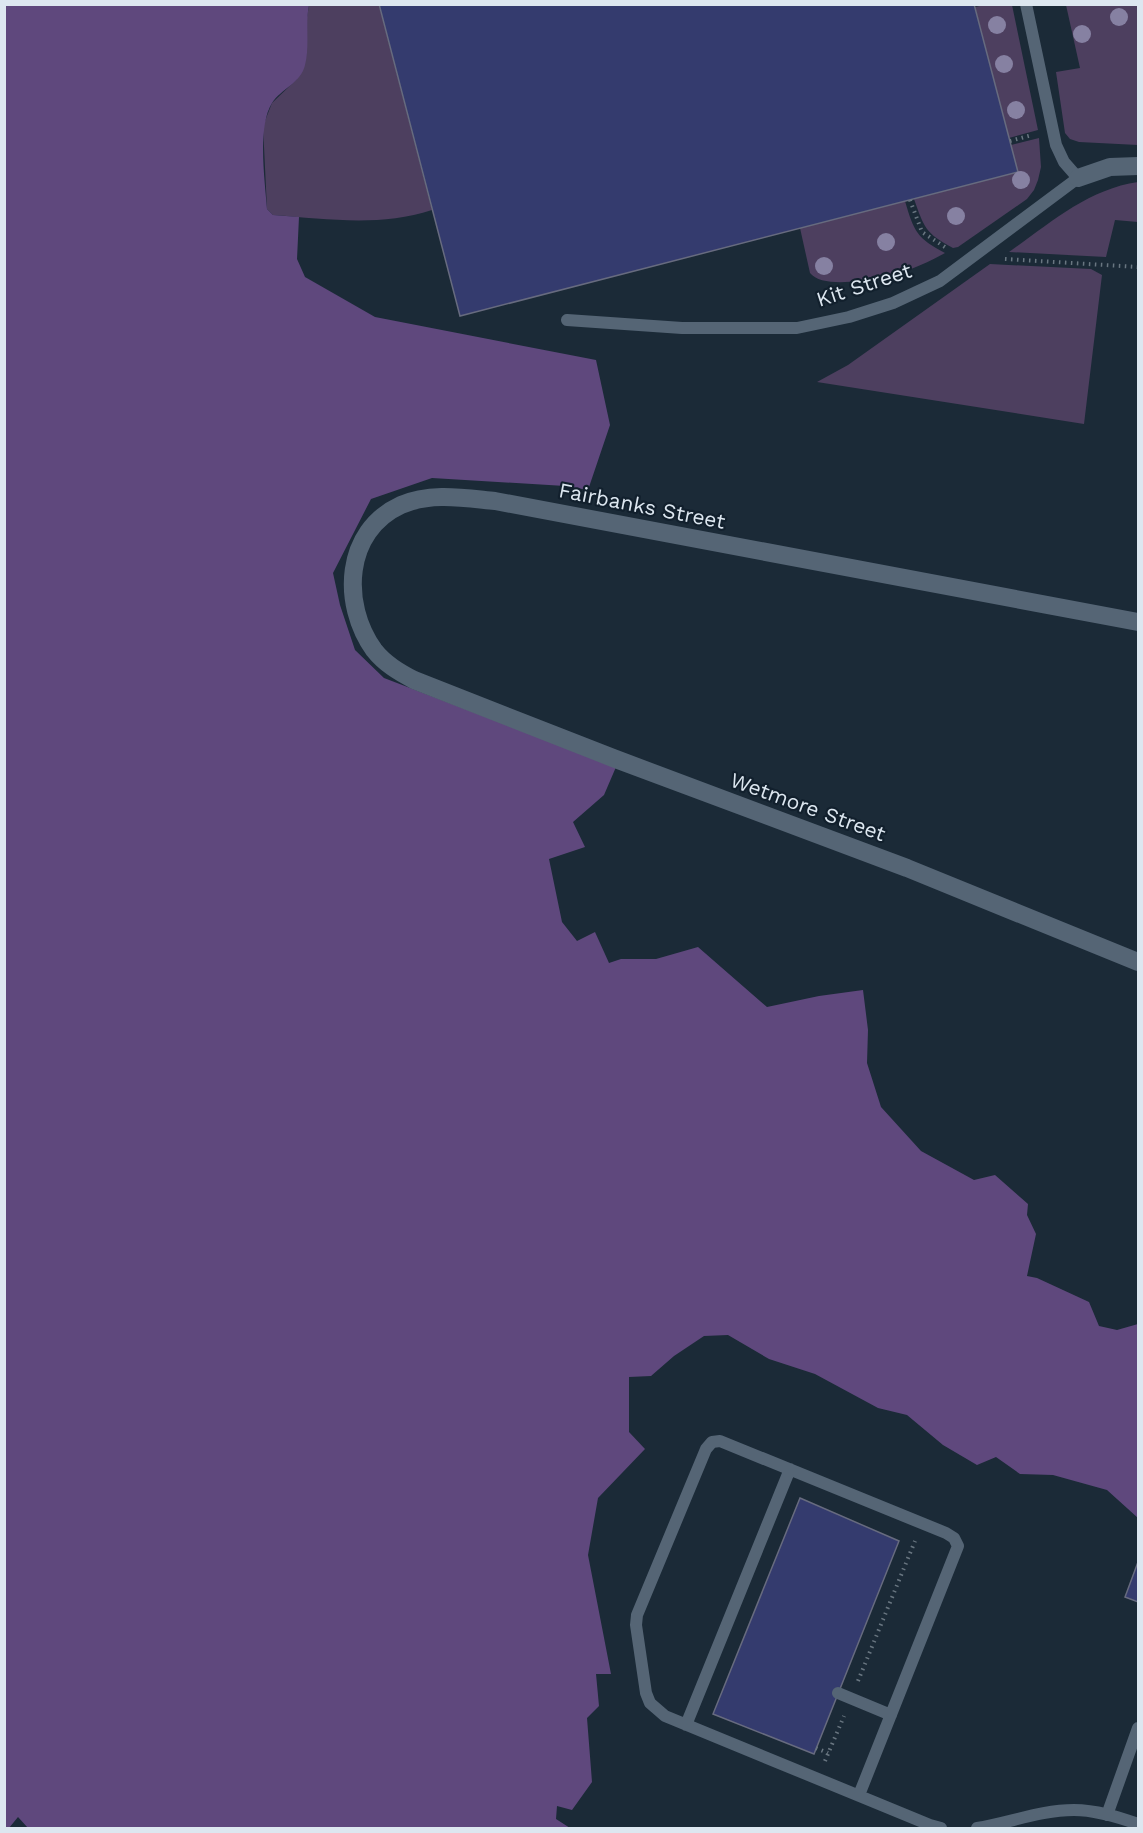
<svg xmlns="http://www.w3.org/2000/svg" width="1143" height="1833" font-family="'Work Sans',sans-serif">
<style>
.green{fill:#4d3f5f}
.forest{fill:#5f487d}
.building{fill:#343b6e;stroke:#676b7f;stroke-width:1.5}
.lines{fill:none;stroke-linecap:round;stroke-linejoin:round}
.path{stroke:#697681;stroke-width:4;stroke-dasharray:1.5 4.5;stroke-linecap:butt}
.service{stroke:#556575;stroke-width:12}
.minor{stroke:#556575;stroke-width:18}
.tree{fill:#8681a2}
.labels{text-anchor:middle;stroke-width:4.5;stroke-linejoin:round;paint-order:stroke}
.street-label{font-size:21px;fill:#dde7f0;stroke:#12202d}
</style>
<rect width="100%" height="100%" fill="#1b2a37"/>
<path class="green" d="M309,5H379L432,210C380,227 327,219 273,215L267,209L263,126L272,103L297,79Z
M984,5H1012L1038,130L1009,138L975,7Z
M1066,5H1138V145L1079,142L1070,139L1065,133L1056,72L1080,68Z
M1039,138L1041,167L1038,180L1034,190L1027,199L958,247L953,248C925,233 924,227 914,199L1017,172L1011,145Z
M1138,182V222L1115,220L1106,257L1009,252C1049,224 1088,189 1138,182Z
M905,201C914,232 917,238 945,253C934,259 922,265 911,269C889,277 825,292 810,273L800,228Z
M990,264L1091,269L1102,275L1084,424L817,382L848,365Z"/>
<path class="forest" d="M5,5H309C305,24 310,45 305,65C301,83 281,89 272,103C257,127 265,181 267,209L273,215L299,217L297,259L305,277L375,317L596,360L610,425L588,490L565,486L432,478L371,499L333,573L340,605L355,650L384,678L616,767L604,795L573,822L585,847L549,859L562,922L577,941L595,932L609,963L621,959H656L698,947L767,1007L819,996L863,990L868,1030L867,1063L881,1107L921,1151L974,1180L995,1175L1028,1204L1027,1215L1036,1234L1027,1276L1037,1278L1089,1302L1099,1326L1117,1330L1138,1324V1518L1107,1490L1053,1475L1020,1474L996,1457L977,1465L943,1445L907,1415L878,1408L815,1374L769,1359L728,1335L704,1336L674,1356L651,1376L629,1377V1432L645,1449L598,1498L588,1555L611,1674H596L599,1706L587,1718L592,1782L572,1810L557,1806L556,1819L570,1828H28L18,1817L9,1828H5Z"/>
<path class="building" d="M379,4H974L1018,172L460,316Z
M800,1498L899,1541L814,1754L713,1714Z
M1138,1562V1602L1125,1597Z"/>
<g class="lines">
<path class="path" d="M1010,141L1032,135
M910,200L922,232L948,249
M1005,259L1138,267
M858,1681L915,1541
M816,1748L828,1753
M825,1761L844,1716"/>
<path class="service" d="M567,320L682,328H797L849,317L893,303L940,281L1078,178L1064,162L1056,145L1026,4
M838,1693L891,1715
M686,1725L790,1469
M859,1795L958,1546L954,1538L946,1533L720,1441L712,1442L706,1449L637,1615L636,1625L646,1693L650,1703L665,1716L930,1825L941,1828
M1107,1815L1138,1728
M977,1828C1009,1823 1041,1810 1074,1810C1096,1810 1118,1817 1138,1824"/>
<path class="minor" d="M1078,178L1110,167L1138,166
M1138,622L495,501C464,498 431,492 401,505C344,531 341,604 374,650C385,664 399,672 414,680L613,758L907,868L1138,962"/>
</g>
<g class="tree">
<circle cx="1119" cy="17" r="9"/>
<circle cx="997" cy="25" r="9"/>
<circle cx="1082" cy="34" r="9"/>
<circle cx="1004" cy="64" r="9"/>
<circle cx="1016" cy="110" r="9"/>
<circle cx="1021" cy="180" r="9"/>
<circle cx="956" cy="216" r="9"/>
<circle cx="886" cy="242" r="9"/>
<circle cx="824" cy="266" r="9"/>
</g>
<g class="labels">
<g class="street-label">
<text transform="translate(864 285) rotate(-18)" y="7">Kit Street</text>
<text transform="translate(642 506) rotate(11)" y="7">Fairbanks Street</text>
<text transform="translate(808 807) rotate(20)" y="7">Wetmore Street</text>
</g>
</g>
<rect width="1143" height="1833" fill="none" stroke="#dde7f0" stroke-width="12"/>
</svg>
